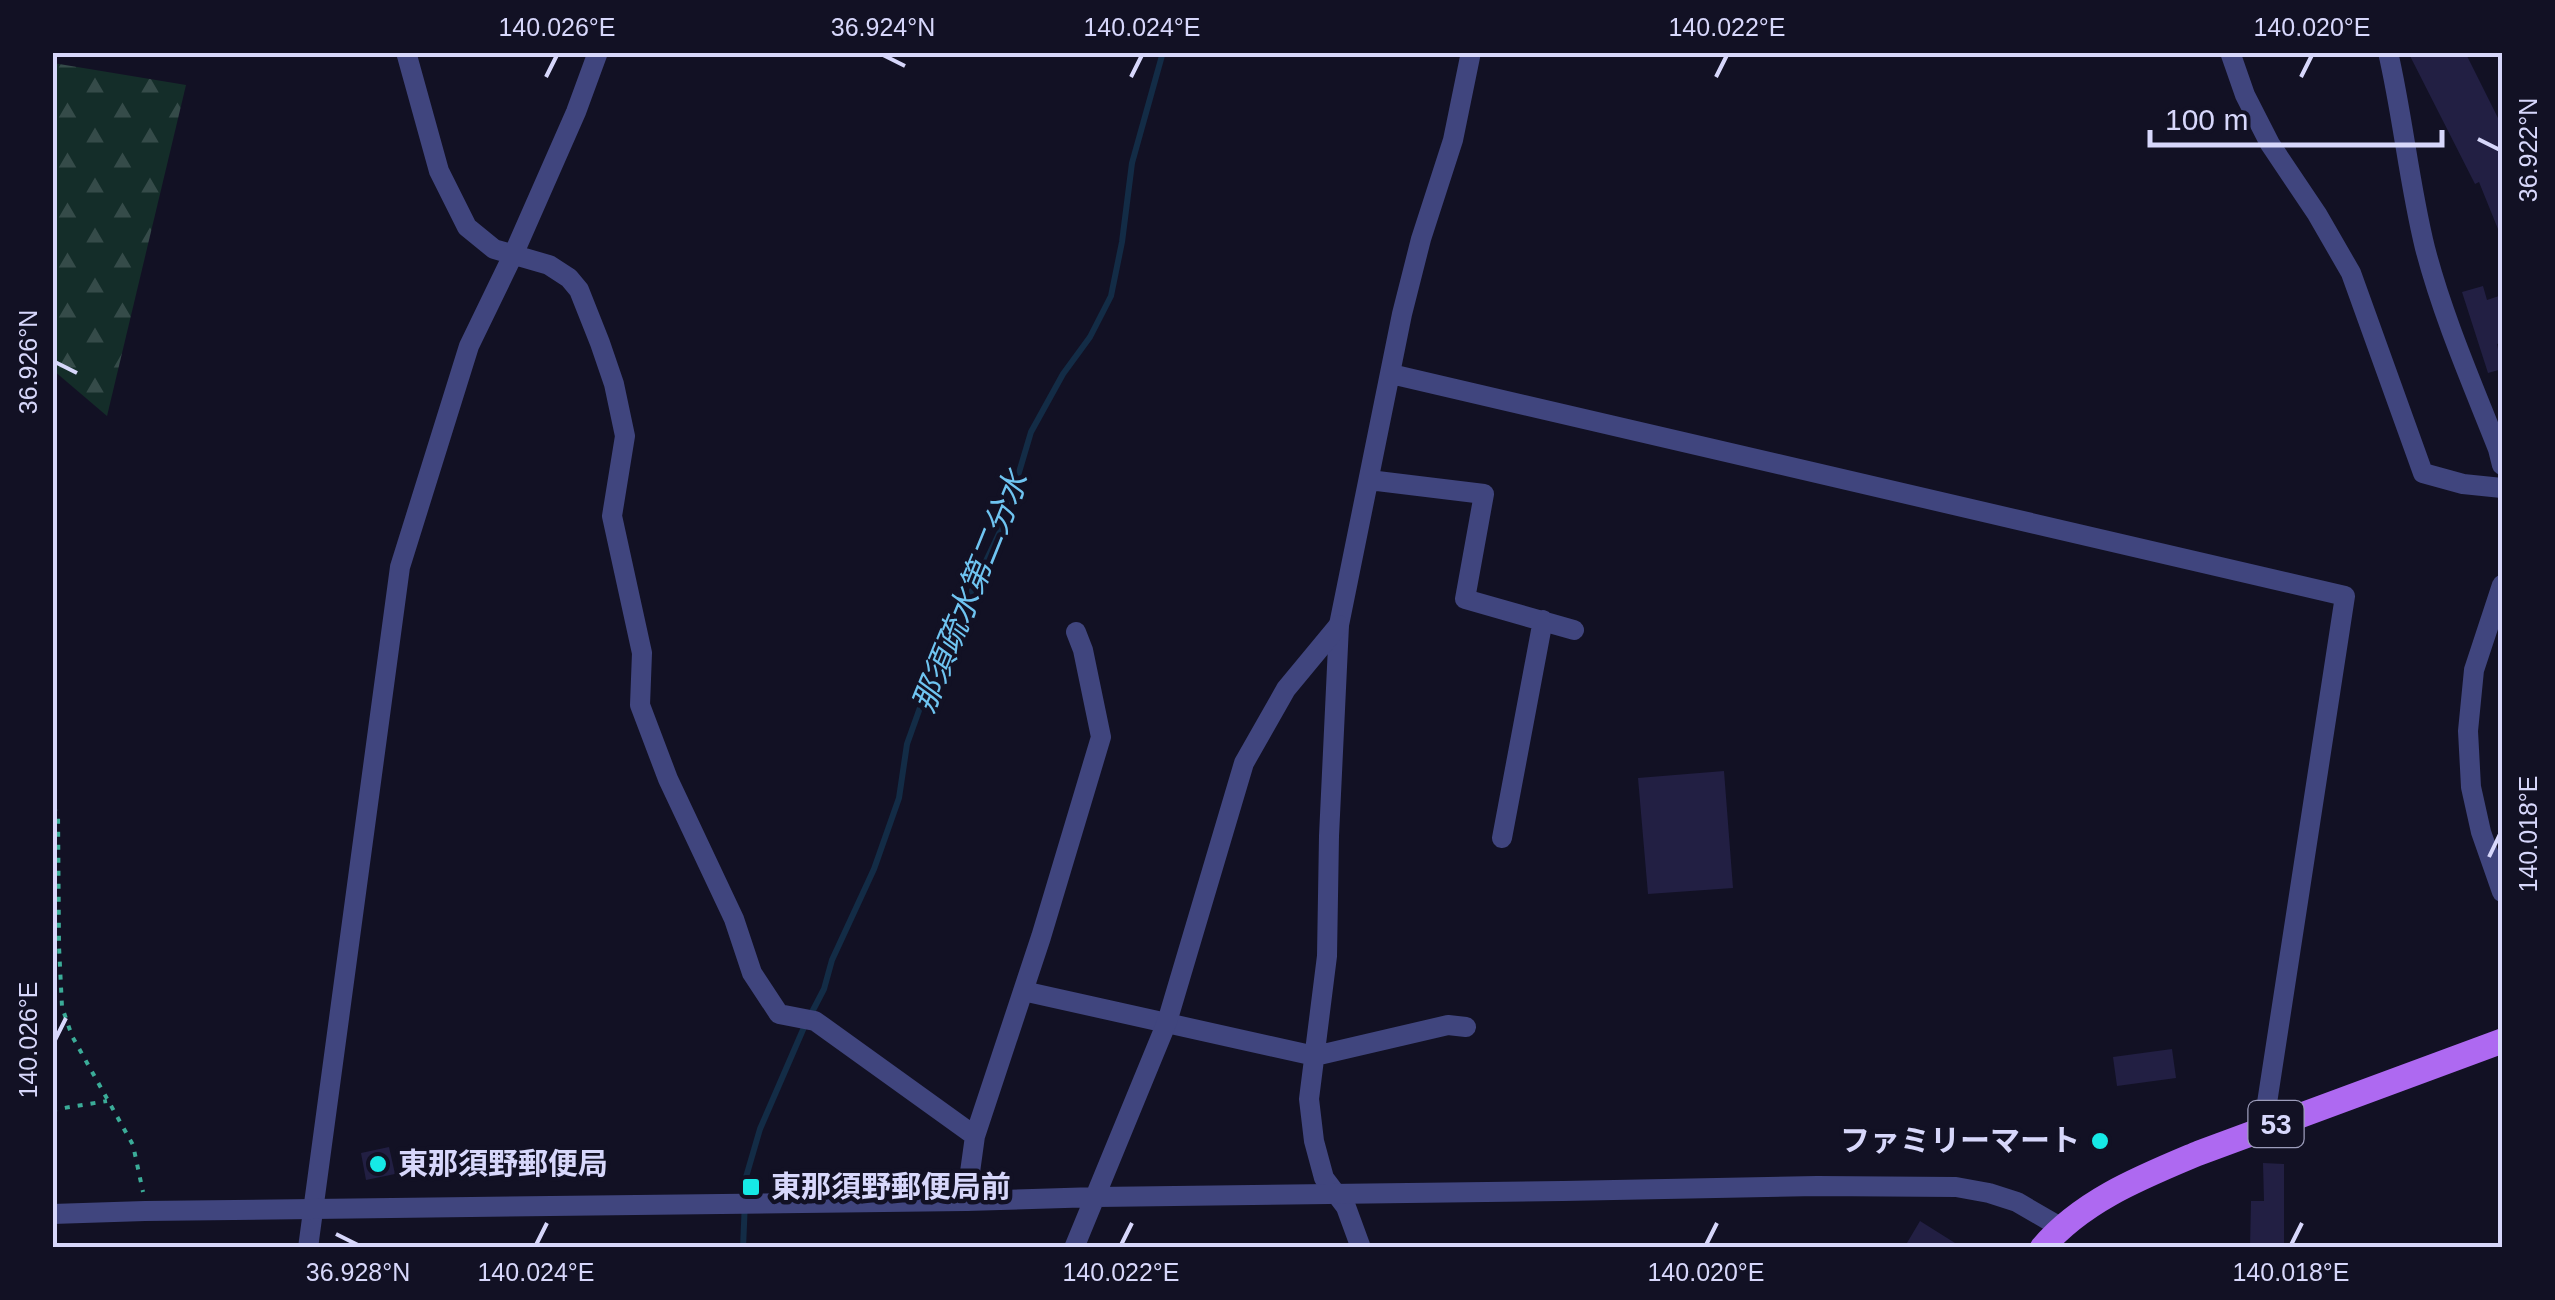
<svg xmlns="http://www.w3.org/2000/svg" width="2555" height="1300" font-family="Arial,'Noto Sans JP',sans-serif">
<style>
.forest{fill:url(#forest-firs)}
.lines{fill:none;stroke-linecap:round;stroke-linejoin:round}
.stream{stroke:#132c46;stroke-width:6}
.building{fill:#221f43}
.path{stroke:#3bac98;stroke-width:4;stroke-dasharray:5 8;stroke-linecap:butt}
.minor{stroke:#40457e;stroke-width:20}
.tertiary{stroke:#40457e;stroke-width:20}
.primary{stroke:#ae69f1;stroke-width:25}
.ticks{fill:none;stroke:#d7d7fb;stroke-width:4}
.poi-dot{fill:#16e9e6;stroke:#121124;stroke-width:4}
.labels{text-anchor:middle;stroke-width:9;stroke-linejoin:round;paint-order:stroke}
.shield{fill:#121124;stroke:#9c9cba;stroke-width:2.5}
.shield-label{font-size:28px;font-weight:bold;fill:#d7d7fb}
.poi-label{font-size:30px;font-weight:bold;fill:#d7d7fb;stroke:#121124;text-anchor:start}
.water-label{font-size:32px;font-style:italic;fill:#6fc4f1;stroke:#121124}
.neatline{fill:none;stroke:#d7d7fb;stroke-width:4}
.ticks-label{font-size:25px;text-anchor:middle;fill:#d7d7fb}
</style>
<defs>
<pattern id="forest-firs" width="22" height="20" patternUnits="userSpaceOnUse" patternTransform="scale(2.5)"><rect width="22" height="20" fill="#142d29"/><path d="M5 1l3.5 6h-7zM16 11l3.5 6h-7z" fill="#354b49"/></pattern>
</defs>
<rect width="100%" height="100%" fill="#121124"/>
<path class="forest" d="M53,63L186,85L107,416L53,370Z"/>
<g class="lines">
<path class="stream" d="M811,1014L824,989L832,960L874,869L899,798L907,744L931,677L1004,523L1031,432L1063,374L1090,337L1111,296L1122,242L1132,163L1163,52
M743,1248L746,1177L760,1129L805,1025"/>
</g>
<path class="building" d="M2408,52H2465L2502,126V239L2479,182L2475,184Z
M2483,286L2487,300L2502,295V342L2497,344L2502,369L2488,373L2462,292Z
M1724,771L1733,888L1648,894L1638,778Z
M2172,1049L2176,1078L2117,1086L2113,1057Z
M389,1147L395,1174L366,1180L361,1153Z
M2263,1163L2284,1164V1248H2250L2251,1201H2264Z
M1920,1221L1963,1248H1904Z"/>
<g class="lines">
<path class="path" d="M52,810L58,812L59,946L62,1007L72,1036L133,1145L143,1192
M52,1110L107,1101"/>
<path class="minor" d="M406,52L439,171L467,227L494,249L549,265L569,278L579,290L600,343L614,384L625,436L612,516L642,653L640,705L668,779L734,919L752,973L779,1014L815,1021L975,1136L966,1201
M2230,52L2245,95L2270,144L2317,214L2351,273L2423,473L2463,484L2502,488
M2388,52C2403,117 2409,183 2425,248C2443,317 2472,383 2498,449L2502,465
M1391,374L2345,596L2263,1129
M1369,480L1484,494L1465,599L1574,630
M1502,838L1543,620
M1023,991L1315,1056L1448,1025L1466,1027
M975,1136L1041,937L1101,737L1083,650L1076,632
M308,1248L400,567L469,346L514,253L576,112L598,52
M1361,1248L1346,1207L1324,1178L1314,1141L1309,1099L1327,956L1329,836L1339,625L1402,314L1421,239L1453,140L1471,52"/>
<path class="tertiary" d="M2502,585L2474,670L2468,731L2471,787L2481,832L2502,892
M52,1214L145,1211L966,1201L1097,1197L1563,1191L1817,1186L1956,1187L1989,1193L2017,1202L2060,1227
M1074,1248L1167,1022L1244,763L1286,689L1339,625"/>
<path class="primary" d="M2042,1248C2083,1200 2142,1177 2199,1153L2502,1041"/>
</g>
<path class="ticks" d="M883,55L905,66M546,77L557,55M1131,77L1142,55M1716,77L1727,55M2301,77L2312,55M2478,139L2500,150M55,362L77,373M2489,857L2500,834M55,1040L66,1018M336,1234L358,1245M536,1245L547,1223M1121,1245L1132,1223M1706,1245L1717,1223M2291,1245L2302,1223"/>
<g class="poi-dot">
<circle cx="2100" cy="1141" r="10"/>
<circle cx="378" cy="1164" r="10"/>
<rect x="741" y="1177" width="20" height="20" rx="5"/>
</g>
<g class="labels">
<rect class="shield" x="2248.5" y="1101" width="55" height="46" rx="8"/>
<g class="shield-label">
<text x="2276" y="1134">53</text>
</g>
<g class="poi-label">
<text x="2080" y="1151" text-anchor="end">ファミリーマート</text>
<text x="398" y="1174">東那須野郵便局</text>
<text x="771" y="1197">東那須野郵便局前</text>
</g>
<g class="water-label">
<text transform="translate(970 592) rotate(-68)" y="11">那須疏水第二分水</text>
</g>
</g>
<rect width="2555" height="1300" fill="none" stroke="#121124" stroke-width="110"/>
<path d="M2150 130v15h292v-15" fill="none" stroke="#d7d7fb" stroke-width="5"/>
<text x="2165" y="130" font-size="30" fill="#d7d7fb" stroke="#121124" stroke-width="8" paint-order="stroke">100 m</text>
<rect x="55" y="55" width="2445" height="1190" class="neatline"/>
<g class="ticks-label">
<text x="557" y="36">140.026°E</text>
<text x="883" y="36">36.924°N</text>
<text x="1142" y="36">140.024°E</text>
<text x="1727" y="36">140.022°E</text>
<text x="2312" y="36">140.020°E</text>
<text transform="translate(2528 150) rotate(-90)" y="9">36.922°N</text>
<text transform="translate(28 362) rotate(-90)" y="9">36.926°N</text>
<text transform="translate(2528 834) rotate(-90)" y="9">140.018°E</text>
<text transform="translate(28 1040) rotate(-90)" y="9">140.026°E</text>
<text x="358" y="1281">36.928°N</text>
<text x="536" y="1281">140.024°E</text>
<text x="1121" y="1281">140.022°E</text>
<text x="1706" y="1281">140.020°E</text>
<text x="2291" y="1281">140.018°E</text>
</g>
</svg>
